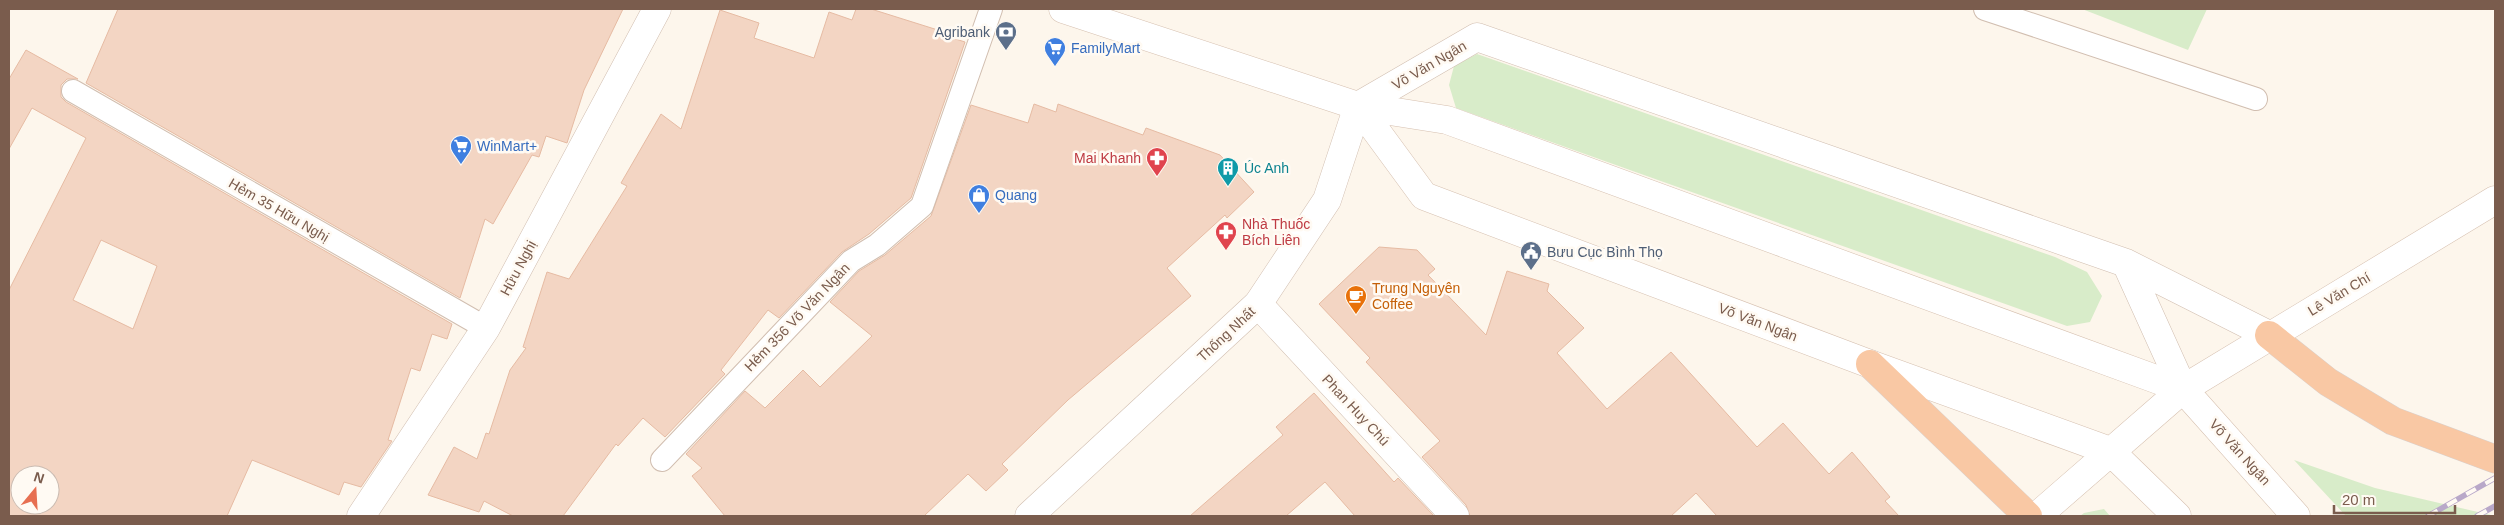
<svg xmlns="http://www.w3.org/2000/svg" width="2504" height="525" font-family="Helvetica,sans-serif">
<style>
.green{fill:#d8ecc9}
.building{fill:#f3d5c3;stroke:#e6bba3;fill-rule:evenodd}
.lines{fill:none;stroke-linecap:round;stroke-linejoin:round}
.service-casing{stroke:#d1beb0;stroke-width:24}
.minor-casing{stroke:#d1beb0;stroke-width:29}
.tertiary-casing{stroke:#d1beb0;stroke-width:29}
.secondary-casing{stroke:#d6c0b0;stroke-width:29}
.trunk-casing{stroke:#dad1cd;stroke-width:29}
.service{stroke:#fff;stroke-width:22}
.minor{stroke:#fff;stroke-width:28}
.tertiary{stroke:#fff;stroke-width:28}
.secondary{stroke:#fff;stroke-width:28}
.trunk{stroke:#f9c8a4;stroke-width:28}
.rail-casing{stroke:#b9a8c9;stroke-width:5.5}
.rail{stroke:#fffaf3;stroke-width:4;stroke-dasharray:11;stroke-linecap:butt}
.labels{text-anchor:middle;stroke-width:5;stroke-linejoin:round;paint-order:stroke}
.service-label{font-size:14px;fill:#4e5e75;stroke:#fffaf3;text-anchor:end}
.shop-label{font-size:14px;fill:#366cbe;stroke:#fffaf3;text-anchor:start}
.street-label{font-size:14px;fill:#7a5c4d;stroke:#fffaf3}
.health-label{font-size:14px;fill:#be3a42;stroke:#fffaf3;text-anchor:end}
.culture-label{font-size:14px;fill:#0d838f;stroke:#fffaf3;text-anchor:start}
.food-label{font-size:14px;fill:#c56008;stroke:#fffaf3;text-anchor:start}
</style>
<rect width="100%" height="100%" fill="#fdf6ec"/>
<path class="green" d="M2082,9H2207L2188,50Z
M1477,54L2055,257L2087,272L2102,296L2090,322L2067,326L1456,108L1449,85L1454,66Z
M2294,460L2375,488L2495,516H2346Z
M2104,509L2110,516H2080L2084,513Z"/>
<path class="building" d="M118,9H623L584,90L567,143L546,136L539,157L532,155L493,224L485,219L460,298L86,83Z
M856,9H871L941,31L940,34L965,42L911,198L869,234L842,252L779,318L768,310L721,370L725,374L665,437L643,418L618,446L616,444L563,516H513L484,501L479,512L428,495L454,447L477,459L486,433L489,434L510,370L526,348L523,347L547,272L569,279L627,186L621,183L661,114L681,129L720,10L759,23L754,38L814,58L829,12L852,20Z
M26,50L78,79H67L61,85V97L66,102L452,324L447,339L432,334L420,371L411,368L388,440L392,441L361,487L344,482L339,495L252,460L227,516H9V290L86,138L32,108L9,149V79ZM101,240L157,266L133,329L73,300ZM20,475H50V505H20Z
M1034,104L1056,112L1058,104L1143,135L1146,128L1220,155L1254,192L1227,218L1225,215L1167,268L1191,296L1068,400L1002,464L1008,470L986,491L968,474L924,516H725L692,476L702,468L686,454L745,391L765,408L803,370L820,387L872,336L830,302L859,271L885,255L931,216L971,105L1028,123Z
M1379,247L1417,250L1435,269L1428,275L1486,335L1507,271L1549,284L1547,291L1584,328L1557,353L1607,409L1671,352L1757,447L1783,423L1829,474L1852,452L1890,497L1885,501L1899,516H1717L1696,493L1671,516H1470L1466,505L1422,457L1440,441L1366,362L1370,358L1319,304Z
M1314,393L1394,482L1398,478L1434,516H1355L1325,482L1286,516H1190L1283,435L1276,427Z"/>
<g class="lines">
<g class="service-casing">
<path id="service" d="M1985,9L2256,99
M73,91L486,328
M662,460L851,261L877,245L922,206L991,9"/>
</g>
<g class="minor-casing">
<path id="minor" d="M1358,106L1477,37L2126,263L2269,335
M2126,263L2183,389
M1258,304L1455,516
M361,516L486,328L657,9"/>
</g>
<g class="tertiary-casing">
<path id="tertiary" d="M1029,516L1258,304L1327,200L1358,106"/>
</g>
<g class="secondary-casing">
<path id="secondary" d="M1063,9L1358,106L1447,120L2183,389L2296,516
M1358,106L1424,196L1870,364L2110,451L2177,516
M2037,516L2183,389L2495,200"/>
</g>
<g class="trunk-casing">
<path id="trunk" d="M2269,335L2328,382L2393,421L2495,459
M1870,364L2028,516"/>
</g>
<use href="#service" class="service"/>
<use href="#minor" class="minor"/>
<use href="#tertiary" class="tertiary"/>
<use href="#secondary" class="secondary"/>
<use href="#trunk" class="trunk"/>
<g class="rail-casing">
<path id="rail" d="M2428,516L2495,478
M2477,516L2495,506"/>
</g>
<use href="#rail" class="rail"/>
</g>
<defs>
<g id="bank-pin" transform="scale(1.125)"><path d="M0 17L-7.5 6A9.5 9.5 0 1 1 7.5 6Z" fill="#5c6f8a" stroke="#fffaf3"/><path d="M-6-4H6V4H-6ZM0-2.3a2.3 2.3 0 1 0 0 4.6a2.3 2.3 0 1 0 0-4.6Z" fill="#fff"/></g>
<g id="supermarket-pin" transform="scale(1.125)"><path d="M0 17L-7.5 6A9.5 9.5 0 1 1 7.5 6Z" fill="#3f7fe0" stroke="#fffaf3"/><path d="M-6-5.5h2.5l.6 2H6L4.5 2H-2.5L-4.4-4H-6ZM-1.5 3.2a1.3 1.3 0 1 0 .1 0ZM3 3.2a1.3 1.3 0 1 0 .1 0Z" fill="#fff"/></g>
<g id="pharmacy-pin" transform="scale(1.125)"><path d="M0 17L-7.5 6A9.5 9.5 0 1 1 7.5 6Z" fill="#e0444e" stroke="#fffaf3"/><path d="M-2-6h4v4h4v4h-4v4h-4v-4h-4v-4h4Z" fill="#fff"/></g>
<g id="building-pin" transform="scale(1.125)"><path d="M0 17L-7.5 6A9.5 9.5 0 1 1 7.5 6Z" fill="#0f9aa8" stroke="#fffaf3"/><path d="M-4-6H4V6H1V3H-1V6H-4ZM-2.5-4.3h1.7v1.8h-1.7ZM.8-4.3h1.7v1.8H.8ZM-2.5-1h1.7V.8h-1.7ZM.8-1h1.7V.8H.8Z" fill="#fff"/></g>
<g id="shop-pin" transform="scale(1.125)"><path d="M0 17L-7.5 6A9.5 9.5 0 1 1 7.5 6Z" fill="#3f7fe0" stroke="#fffaf3"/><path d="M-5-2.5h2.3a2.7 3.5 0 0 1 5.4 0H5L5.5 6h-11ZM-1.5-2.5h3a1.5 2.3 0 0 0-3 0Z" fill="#fff"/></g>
<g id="civic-pin" transform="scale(1.125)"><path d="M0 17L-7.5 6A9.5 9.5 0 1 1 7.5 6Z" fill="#5c6f8a" stroke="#fffaf3"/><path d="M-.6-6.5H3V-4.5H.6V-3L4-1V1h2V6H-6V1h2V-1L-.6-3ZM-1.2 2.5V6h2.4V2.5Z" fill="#fff"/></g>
<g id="cafe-pin" transform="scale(1.125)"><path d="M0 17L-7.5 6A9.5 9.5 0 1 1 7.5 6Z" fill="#e8710a" stroke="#fffaf3"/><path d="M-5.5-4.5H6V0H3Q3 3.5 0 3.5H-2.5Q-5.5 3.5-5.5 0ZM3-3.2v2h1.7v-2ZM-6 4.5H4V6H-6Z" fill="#fff"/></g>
</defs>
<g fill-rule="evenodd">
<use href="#bank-pin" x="1006" y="32"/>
<use href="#supermarket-pin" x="1055" y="48"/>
<use href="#supermarket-pin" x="461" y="146"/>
<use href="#pharmacy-pin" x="1157" y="158"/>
<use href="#building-pin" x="1228" y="168"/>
<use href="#shop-pin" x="979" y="195"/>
<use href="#pharmacy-pin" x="1226" y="232"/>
<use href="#civic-pin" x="1531" y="252"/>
<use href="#cafe-pin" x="1356" y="296"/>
</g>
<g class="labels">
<g class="service-label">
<text x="990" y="37">Agribank</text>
<text x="1547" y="257" text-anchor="start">Bưu Cục Bình Thọ</text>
</g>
<g class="shop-label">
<text x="1071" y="53">FamilyMart</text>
<text x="477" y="151">WinMart+</text>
<text x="995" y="200">Quang</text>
</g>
<g class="street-label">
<text transform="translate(1429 65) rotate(-30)" y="5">Võ Văn Ngân</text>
<text transform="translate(279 210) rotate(30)" y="5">Hẻm 35 Hữu Nghị</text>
<text transform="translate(518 268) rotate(-62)" y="5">Hữu Nghị</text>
<text transform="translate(2339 294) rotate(-31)" y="5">Lê Văn Chí</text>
<text transform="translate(797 317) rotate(-46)" y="5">Hẻm 356 Võ Văn Ngân</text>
<text transform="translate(1758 322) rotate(21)" y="5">Võ Văn Ngân</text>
<text transform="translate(1226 334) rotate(-43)" y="5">Thống Nhất</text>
<text transform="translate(1356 410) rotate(47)" y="5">Phan Huy Chú</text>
<text transform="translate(2240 452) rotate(48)" y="5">Võ Văn Ngân</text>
</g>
<g class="health-label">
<text x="1141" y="163">Mai Khanh</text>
<text x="1242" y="229" text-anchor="start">Nhà Thuốc<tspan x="1242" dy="16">Bích Liên</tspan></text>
</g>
<g class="culture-label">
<text x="1244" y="173">Úc Anh</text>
</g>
<g class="food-label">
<text x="1372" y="293">Trung Nguyên<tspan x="1372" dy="16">Coffee</tspan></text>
</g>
</g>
<rect width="2504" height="525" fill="none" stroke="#7a5c4d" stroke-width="20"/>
<g transform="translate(35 490) rotate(18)"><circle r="24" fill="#fffaf3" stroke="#cabbb1"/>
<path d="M0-4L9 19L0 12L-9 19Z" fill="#e76f51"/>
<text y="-8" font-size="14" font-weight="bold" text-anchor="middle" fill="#7a5c4d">N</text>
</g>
<path d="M2334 505v8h121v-8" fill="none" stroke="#7a5c4d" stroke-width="2.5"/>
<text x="2342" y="505" font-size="15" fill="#7a5c4d" stroke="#fffaf3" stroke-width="4" paint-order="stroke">20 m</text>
</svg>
